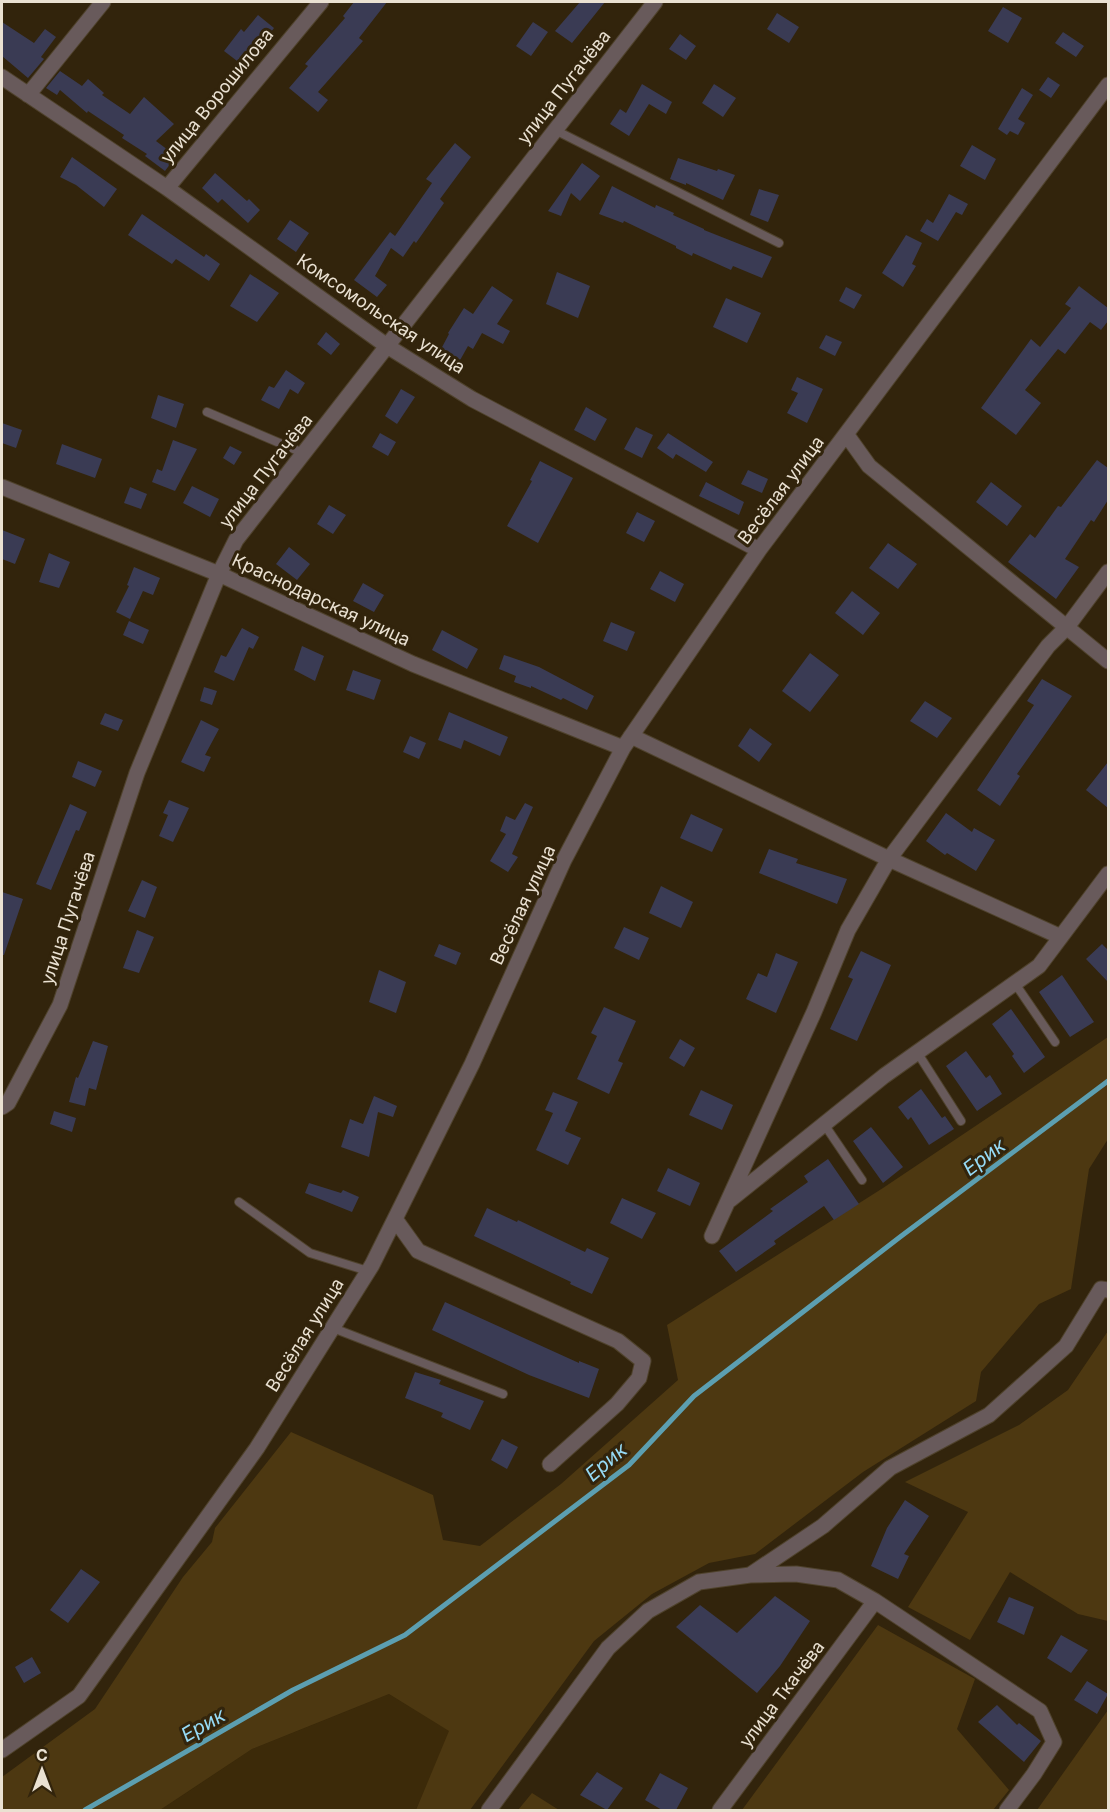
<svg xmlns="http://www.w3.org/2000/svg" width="1110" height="1812" font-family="Inter,sans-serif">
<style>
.built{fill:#3c2a09}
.green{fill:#4d3811}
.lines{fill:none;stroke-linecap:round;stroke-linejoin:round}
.stream{stroke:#5c9fb1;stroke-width:5}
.building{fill:#3a3b54}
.lane-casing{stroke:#4f422c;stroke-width:10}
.street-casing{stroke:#4f422c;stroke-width:17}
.lane{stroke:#685a5b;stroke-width:8}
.street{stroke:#685a5b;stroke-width:15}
.labels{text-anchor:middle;stroke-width:6;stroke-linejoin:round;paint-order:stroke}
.street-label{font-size:18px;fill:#eae1d2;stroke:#32240c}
.water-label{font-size:20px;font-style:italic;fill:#96daf5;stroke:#32240c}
</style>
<rect width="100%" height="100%" fill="#32240c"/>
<path class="built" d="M389,1694L450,1731L416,1810H160L252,1749Z"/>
<path class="green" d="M1108,1037V1139L1089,1169L1071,1289L1039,1304L981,1372L976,1401L863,1472L755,1554L709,1563L652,1594L594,1641L470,1810H416L449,1731L389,1694L252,1749L160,1810H2V1777L95,1709L183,1577L212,1542L215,1528L291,1432L433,1495L443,1540L480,1546L561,1484L678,1380L667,1325L883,1188Z
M1108,1331V1621L1078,1614L1010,1572L970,1640L908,1607L968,1512L905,1482L1019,1425L1068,1390Z
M878,1625L975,1679L957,1729L1009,1790L993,1810H742Z
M1108,1710V1810H1037Z
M532,1793L559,1810H518Z"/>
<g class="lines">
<path class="stream" d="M85,1810L293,1690L405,1635L629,1465L694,1396L900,1237L1108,1081"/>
</g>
<path class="building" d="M354,2H387L359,38L363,41L318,92L328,100L318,112L289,88L308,66L305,64L345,18L343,16Z
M580,2H605L572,43L555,31Z
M1003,7L1022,18L1008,43L988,31Z
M777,13L799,27L789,43L767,29Z
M258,15L274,28L245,67L224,51L241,29L244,32Z
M2,22L34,43L45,29L56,37L41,57L44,59L28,78L2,56Z
M533,22L548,32L531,56L516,46Z
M1063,32L1084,46L1076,57L1055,43Z
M680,34L696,46L686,60L669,49Z
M60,71L82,86L88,79L104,93L102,95L130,114L144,97L174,124L156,141L176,156L165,171L145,156L147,154L122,138L124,135L88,111L87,113L60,90L57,95L46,88Z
M1048,77L1060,85L1051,98L1039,90Z
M642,84L672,102L666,114L649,104L629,136L610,124L620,109L626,113Z
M714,84L736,98L723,117L702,103Z
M1022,88L1033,95L1018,119L1025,123L1018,135L1010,131L1007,135L998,129Z
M455,143L471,157L440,199L444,203L416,243L414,241L403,257L391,248L375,276L387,285L377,297L354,280L390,232L395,236L432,183L426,179Z
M972,145L996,159L985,180L960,166Z
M72,157L117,189L104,207L76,185L60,177Z
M678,158L717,171L718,169L735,175L723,200L686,183V185L670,179Z
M582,163L600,176L580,201L571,193L561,216L548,211Z
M215,173L247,201L249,199L260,210L248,223L222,199L218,203L202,188Z
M612,186L655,208L656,205L674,213L673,215L704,229V230L772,257L762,278L733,266L731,270L693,253L692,256L676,248V246L624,221L623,223L599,214Z
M759,189L779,195L768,222L750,215Z
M949,194L968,204L962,215L956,212L938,241L920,231L927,219L933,223Z
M142,214L204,257L206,254L220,264L209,281L176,259L172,264L128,235Z
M290,220L309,233L296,252L277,239Z
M906,235L922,243L912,264L916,266L903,287L882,273Z
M557,272L590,286L578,318L546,304Z
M250,274L279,293L257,322L230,306Z
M492,286L513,300L497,324L510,331L503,344L482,333L473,349L468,346L459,362L440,351L449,334L448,333L464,308L473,314Z
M1079,286L1108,308V321L1101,330L1090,322L1065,354L1058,349L1025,390L1041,403L1016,435L981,408L1031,339L1040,347L1071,308L1065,304Z
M846,287L862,295L854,309L839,301Z
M726,298L761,313L747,343L713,327Z
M326,332L340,344L331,355L317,344Z
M826,335L842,342L835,356L819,348Z
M286,370L305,383L298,394L290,389L279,409L261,400L269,386L274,388Z
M797,377L823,389L807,423L787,413L798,393L791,390Z
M401,389L415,397L397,424L385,416Z
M158,395L184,404L176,428L151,418Z
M586,407L607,419L595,441L574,430Z
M2,423L22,430L16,448L2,443Z
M636,427L653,435L642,458L624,449Z
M380,433L396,442L388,456L372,447Z
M668,433L713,462L706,472L676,454L673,459L657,448Z
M173,440L197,449L175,491L152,482L157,469L162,471Z
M62,444L102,459L95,478L56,464Z
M230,446L242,452L234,465L223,458Z
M1097,460L1108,468V500L1094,522L1091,520L1065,559L1079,567L1056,599L1008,562L1030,534L1035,538L1058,506L1061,507Z
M540,461L573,478L538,543L507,526L532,481L530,480Z
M748,470L768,479L762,493L741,484Z
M706,482L744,502L739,515L699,496Z
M991,482L1022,506L1007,526L976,502Z
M192,486L219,499L210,517L183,503Z
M130,487L147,494L141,509L124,503Z
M329,505L346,515L333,534L317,524Z
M637,512L655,521L644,542L626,533Z
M2,530L25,539L15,564L2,559Z
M888,543L917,564L898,589L869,568Z
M289,547L310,564L297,580L276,564Z
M49,553L70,562L59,588L39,582Z
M134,567L160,578L153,595L143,591L130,619L116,612L129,586L127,585Z
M660,571L684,584L675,602L650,589Z
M363,583L384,595L374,612L353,601Z
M852,591L880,613L863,635L835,613Z
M129,621L149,630L143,644L123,635Z
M611,622L635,632L627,651L603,641Z
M242,628L259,637L253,649L249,647L234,681L214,672L221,655L226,657Z
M442,630L478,649L467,669L432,650Z
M302,646L324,656L315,681L294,670Z
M810,653L839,675L810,712L782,691Z
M504,655L539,667L594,696L587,710L563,698L561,700L531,686V688L514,682L516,676L499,669Z
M353,670L381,680L374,700L346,690Z
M1042,679L1072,696L1017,774L1020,776L1000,806L977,790L1034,705L1027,701Z
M204,687L217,691L212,705L200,701Z
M925,701L952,718L937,738L910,721Z
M449,712L508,737L500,756L464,740L461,749L438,740Z
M105,713L123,720L118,731L100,724Z
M201,720L219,729L205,755L211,757L204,772L181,762Z
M750,728L772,744L759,762L738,746Z
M410,736L426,743L419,759L403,752Z
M78,761L102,771L95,787L72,777Z
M1108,762V808L1086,790Z
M169,800L189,808L173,842L159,836L168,815L163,813Z
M525,803L533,807L512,854L518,857L508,872L490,861L506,834L500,831L506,816L515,820Z
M70,804L87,812L79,831L76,830L51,890L36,884Z
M946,813L972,832L974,828L995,840L976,871L947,853L945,855L926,841Z
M691,814L723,829L712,852L680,838Z
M769,849L798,859L796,863L847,879L837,904L759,873Z
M142,880L157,887L145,918L128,911Z
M661,886L693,902L681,928L649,913Z
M2,892L23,899L4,955H2Z
M624,927L649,938L639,960L614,948Z
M137,930L154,937L139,973L123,968Z
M439,944L461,953L456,965L434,956Z
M1102,944L1108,950V982L1086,959Z
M861,951L891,965L857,1041L830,1029L853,979L848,977Z
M776,953L798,962L776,1013L746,999L758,973L767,977Z
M379,970L406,982L396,1013L369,1002Z
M1062,975L1094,1022L1070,1037L1039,992Z
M604,1007L636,1021L618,1061L623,1063L609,1094L577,1079L597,1036L591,1033Z
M1011,1009L1045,1057L1024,1073L1012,1056L1014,1054L992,1024Z
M680,1039L695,1048L684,1067L669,1058Z
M93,1041L108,1046L96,1090L89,1088L85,1106L69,1102L76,1077L78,1078Z
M966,1051L986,1078L990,1075L1002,1094L977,1111L946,1066Z
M921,1089L942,1118L945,1116L954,1129L929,1145L911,1117L908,1120L898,1107Z
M701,1090L733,1105L722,1130L689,1115Z
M553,1092L578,1102L565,1131L581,1138L568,1165L536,1150L553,1113L545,1110Z
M374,1096L397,1106L393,1117L378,1112L369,1157L341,1147L350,1119L363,1124Z
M54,1111L76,1118L72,1132L50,1124Z
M871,1127L903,1167L883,1183L853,1141Z
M828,1159L859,1204L834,1220L824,1206L774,1241L776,1244L736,1272L719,1251L773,1211L770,1209L808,1182L804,1176Z
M668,1168L700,1183L690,1206L657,1191Z
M309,1183L341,1193L343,1190L359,1197L352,1212L305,1193Z
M622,1198L656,1213L642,1239L610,1223Z
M487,1208L517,1222L518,1220L585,1252L587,1248L609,1258L592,1294L570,1284L571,1282L474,1236Z
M445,1302L579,1363V1361L599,1369L589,1398L529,1375L432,1330Z
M415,1372L441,1380L439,1384L484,1401L470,1430L441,1417L443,1413L405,1398Z
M502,1439L518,1447L507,1469L491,1460Z
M905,1500L929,1516L904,1554L909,1556L898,1579L871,1566L887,1528Z
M81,1569L100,1582L68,1623L50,1610Z
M775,1596L810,1621L780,1666L757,1693L676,1627L700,1605L737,1633Z
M1009,1597L1034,1607L1024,1635L997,1622Z
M1061,1635L1088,1650L1071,1673L1047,1658Z
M32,1657L41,1673L24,1683L15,1667Z
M1087,1681L1108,1694L1097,1714L1074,1700Z
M997,1705L1017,1725L1019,1723L1041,1741L1024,1762L978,1722Z
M597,1772L623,1788L607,1810L580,1795Z
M660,1773L688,1788L676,1810H662L645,1800Z"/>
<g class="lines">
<g class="lane-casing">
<path id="lane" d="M555,130L779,243
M207,412L303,453
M1014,982L1055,1042
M917,1052L961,1121
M824,1124L862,1180
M239,1202L310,1253L368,1271
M333,1328L503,1394"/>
</g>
<g class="street-casing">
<path id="street" d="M2,77L167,188L387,346L472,399L759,550
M28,95L103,2
M167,188L321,2
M846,434L869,466L1108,661
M2,487L219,574L413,664L623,748
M631,736L889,859L1061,937
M2,1107L8,1103L60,1005L137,773L219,574L236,540L655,2
M730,1200L884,1076L1039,966L1108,874
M395,1219L418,1251L618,1341L643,1361L639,1378L617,1404L550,1464
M712,1236L814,1012L848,930L889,859L1048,646L1067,627L1108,572
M750,1575L823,1526L890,1468L989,1415L1066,1346L1101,1289L1108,1290
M2,1750L79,1696L257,1448L372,1265L472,1064L564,860L623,748L759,550L1108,85
M489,1810L608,1648L648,1611L699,1582L750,1575L796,1574L838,1580L875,1601L1040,1711L1054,1742L1034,1774L1007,1810
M720,1810L875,1601"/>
</g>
<use href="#lane" class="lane"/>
<use href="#street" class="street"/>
</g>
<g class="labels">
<g class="street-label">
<text transform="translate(564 87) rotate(-52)" y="6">улица Пугачёва</text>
<text transform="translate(217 96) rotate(-51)" y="6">улица Ворошилова</text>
<text transform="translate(381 314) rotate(34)" y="6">Комсомольская улица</text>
<text transform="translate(266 471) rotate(-52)" y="6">улица Пугачёва</text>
<text transform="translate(781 490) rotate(-53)" y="6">Весёлая улица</text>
<text transform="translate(321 600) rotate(25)" y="6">Краснодарская улица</text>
<text transform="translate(523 905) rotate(-65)" y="6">Весёлая улица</text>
<text transform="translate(68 918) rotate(-72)" y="6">улица Пугачёва</text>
<text transform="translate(305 1335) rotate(-58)" y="6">Весёлая улица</text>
<text transform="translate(782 1694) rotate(-53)" y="6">улица Ткачёва</text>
</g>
<g class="water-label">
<text transform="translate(984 1157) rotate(-37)" y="7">Ерик</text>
<text transform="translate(606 1462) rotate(-40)" y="7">Ерик</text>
<text transform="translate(203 1725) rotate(-30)" y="7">Ерик</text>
</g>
</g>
<rect width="1110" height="1812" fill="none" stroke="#eae1d2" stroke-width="6"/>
<g transform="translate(42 1770)" stroke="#32240c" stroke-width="4.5" paint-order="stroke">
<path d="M0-4.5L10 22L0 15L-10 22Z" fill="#eae1d2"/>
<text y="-9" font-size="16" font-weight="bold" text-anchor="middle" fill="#eae1d2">С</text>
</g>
</svg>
